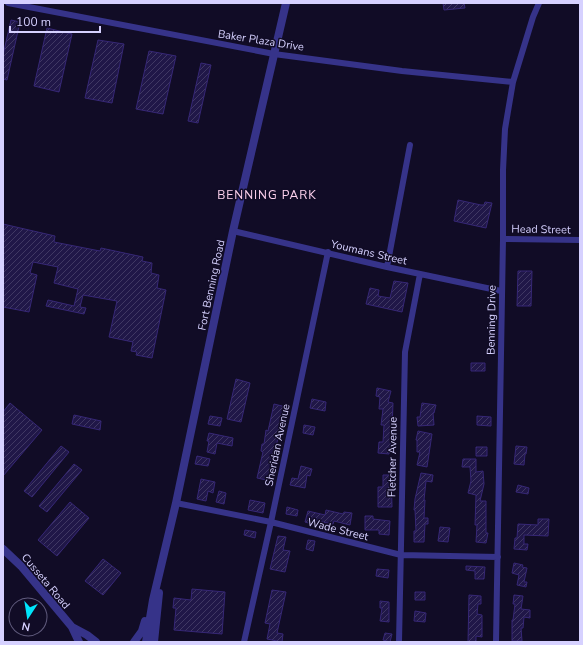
<svg xmlns="http://www.w3.org/2000/svg" width="583" height="645" font-family="'Nunito Sans',sans-serif">
<style>
.building{fill:url(#building-hatch);stroke:#362776}
.lines{fill:none;stroke-linecap:round;stroke-linejoin:round}
.minor{stroke:#363389;stroke-width:6}
.tertiary{stroke:#363389;stroke-width:8}
.labels{text-anchor:middle;stroke-width:3;stroke-linejoin:round;paint-order:stroke}
.street-label{font-size:11px;fill:#d6d1ff;stroke:#110c26}
.neighbourhood-label{font-size:12px;letter-spacing:1px;fill:#ffd3ef;stroke:#110c26}
</style>
<defs>
<pattern id="building-hatch" width="6" height="6" patternUnits="userSpaceOnUse"><rect width="6" height="6" fill="#201748"/><path d="M-1 1l2-2M0 6l6-6M5 7l2-2" fill="none" stroke="#403863"/></pattern>
</defs>
<rect width="100%" height="100%" fill="#110c26"/>
<path class="building" d="M443,3H464L465,8L444,10Z
M11,20L20,22L7,80L3,79V55Z
M47,28L72,34L59,92L34,86Z
M98,40L124,44L112,103L85,98Z
M149,51L176,56L163,114L136,109Z
M201,63L211,65L198,123L188,121Z
M458,200L481,205H484L485,202L492,203L486,228L454,221Z
M3,224L55,236L54,242L100,251L101,248L143,257L142,261L152,263L151,273L159,275L157,288L166,290L152,358L136,355L137,352L131,351L133,342L109,337L117,301L83,295L80,307L86,308L84,314L46,306L48,300L74,306L78,289L54,283L58,267L33,262L30,273L37,275L29,312L3,307Z
M518,271H532L531,306H517Z
M394,281L408,283L402,312L366,304L370,288L379,290L378,296L390,298Z
M471,363H485V371H471Z
M236,379L250,383L241,422L227,419Z
M377,388L391,391L388,402L393,403L392,429H393L392,440H391L389,454L378,453L379,442H383L384,425H381L383,409H379L380,397L376,396Z
M312,399L326,402L325,411L310,408Z
M10,403L42,430L3,476V412Z
M422,403L436,405L434,413H433L434,425L418,426L417,417H420Z
M274,404L286,407L284,415H283L276,447L270,474H272L271,481L257,478L263,452L261,451L262,444H264L266,430L268,431Z
M74,415L101,421L100,430L72,424Z
M210,416L222,418L220,426L208,424Z
M477,416L491,417V426L477,425Z
M304,425L315,427L313,435L303,433Z
M418,431L432,434L427,467L417,465L420,452H417V440H416Z
M209,433L233,438L232,446L217,443L215,454L207,452L209,441H207Z
M61,446L69,452L32,497L24,491Z
M516,446L527,447L526,454H525L524,465L514,464Z
M476,447H487V456H476Z
M197,456L210,459L208,466L195,464Z
M463,459H476V472L483,471L484,484L480,501H486V533H488L486,543L476,542L477,525H475L476,495L468,493L471,481L470,467H462Z
M74,464L82,470L47,512L39,506Z
M301,466L312,469L310,476L307,475L305,488L290,485L292,478L298,479Z
M421,473L433,475L432,482L426,481L424,500H425L424,518H428V524H425L424,542H414V531H416L415,510H414L415,499Z
M383,475H391L392,507H378V487H383Z
M201,479L215,482L213,493L208,491L206,501L197,499Z
M518,485L529,488L528,494L516,492Z
M219,491L226,493L224,504L216,502Z
M250,500L265,503L263,513L248,510Z
M70,502L89,518L57,556L38,540Z
M287,507L298,510L297,516L286,514Z
M326,510L343,514L344,512L352,513L350,525L334,521L333,524L316,521L315,525L305,522L308,511L325,515Z
M365,516H373V519L390,521L389,535L379,534V530H365Z
M538,519H549L548,536L524,535V544H528L527,550L514,549L515,538H517L518,524L538,525Z
M440,527L450,528L448,542L438,541Z
M245,530L256,532L255,538L244,535Z
M278,536L286,537L283,550L290,551L285,572L270,569Z
M308,540L315,541L313,551L306,549Z
M103,559L121,573L103,595L85,581Z
M514,563L523,565L522,567L527,568L524,582H527L526,587L517,585L519,575L512,573Z
M466,566L485,567L484,579H475V571L466,570Z
M377,569L389,570L388,578L376,576Z
M192,589L225,592L222,634L174,630L176,608H173L174,598L191,600Z
M272,590L286,592L277,633L283,634L282,642L267,639L270,624L265,623Z
M415,592H425V600H415Z
M469,595L481,596V604H478L477,614L482,615V637L476,636V642H468Z
M514,595L523,596L521,609L530,610V618L524,617L523,628H521L522,641H512V620H513L515,604H513Z
M380,601L389,602V622L380,621L382,608H380Z
M415,611L426,613L425,622L414,621Z
M385,633L392,634L390,642L383,640Z"/>
<g class="lines">
<path class="minor" d="M8,3L274,54L402,71L513,82
M233,231L387,267L501,291
M503,239L580,240
M387,267L410,145
M176,503L271,522L401,555L498,557
M244,642L271,522L328,252
M399,642L405,352L420,274
M496,642L503,239V170L505,129L513,82L533,17L539,3"/>
<path class="tertiary" d="M3,549L21,566L72,627L79,642
M72,627L87,635L96,642
M134,642L142,631L145,621
M146,642L153,600L176,503L233,231L286,3
M154,642L159,593"/>
</g>
<g class="labels">
<g class="street-label">
<text transform="translate(261 40) rotate(9)" y="4">Baker Plaza Drive</text>
<text transform="translate(541 229) rotate(1)" y="4">Head Street</text>
<text transform="translate(369 252) rotate(13)" y="4">Youmans Street</text>
<text transform="translate(211 285) rotate(-78)" y="4">Fort Benning Road</text>
<text transform="translate(491 320) rotate(-89)" y="4">Benning Drive</text>
<text transform="translate(277 445) rotate(-78)" y="4">Sheridan Avenue</text>
<text transform="translate(392 457) rotate(-89)" y="4">Fletcher Avenue</text>
<text transform="translate(338 529) rotate(14)" y="4">Wade Street</text>
<text transform="translate(46 581) rotate(50)" y="4">Cusseta Road</text>
</g>
<g class="neighbourhood-label">
<text x="267" y="199">BENNING PARK</text>
</g>
</g>
<rect width="583" height="645" fill="none" stroke="#d6d1ff" stroke-width="8"/>
<g transform="translate(28 617) rotate(192)"><circle r="19" fill="#110c26" stroke="#605b7d"/>
<path d="M0-3L7 15L0 10L-7 15Z" fill="#00e5fc"/>
<text y="-6" font-size="11" font-weight="bold" text-anchor="middle" fill="#d6d1ff">N</text>
</g>
<path d="M10 26v6h90v-6" fill="none" stroke="#d6d1ff" stroke-width="2"/>
<text x="16" y="26" font-size="12" fill="#d6d1ff" stroke="#110c26" stroke-width="3" paint-order="stroke">100 m</text>
</svg>
